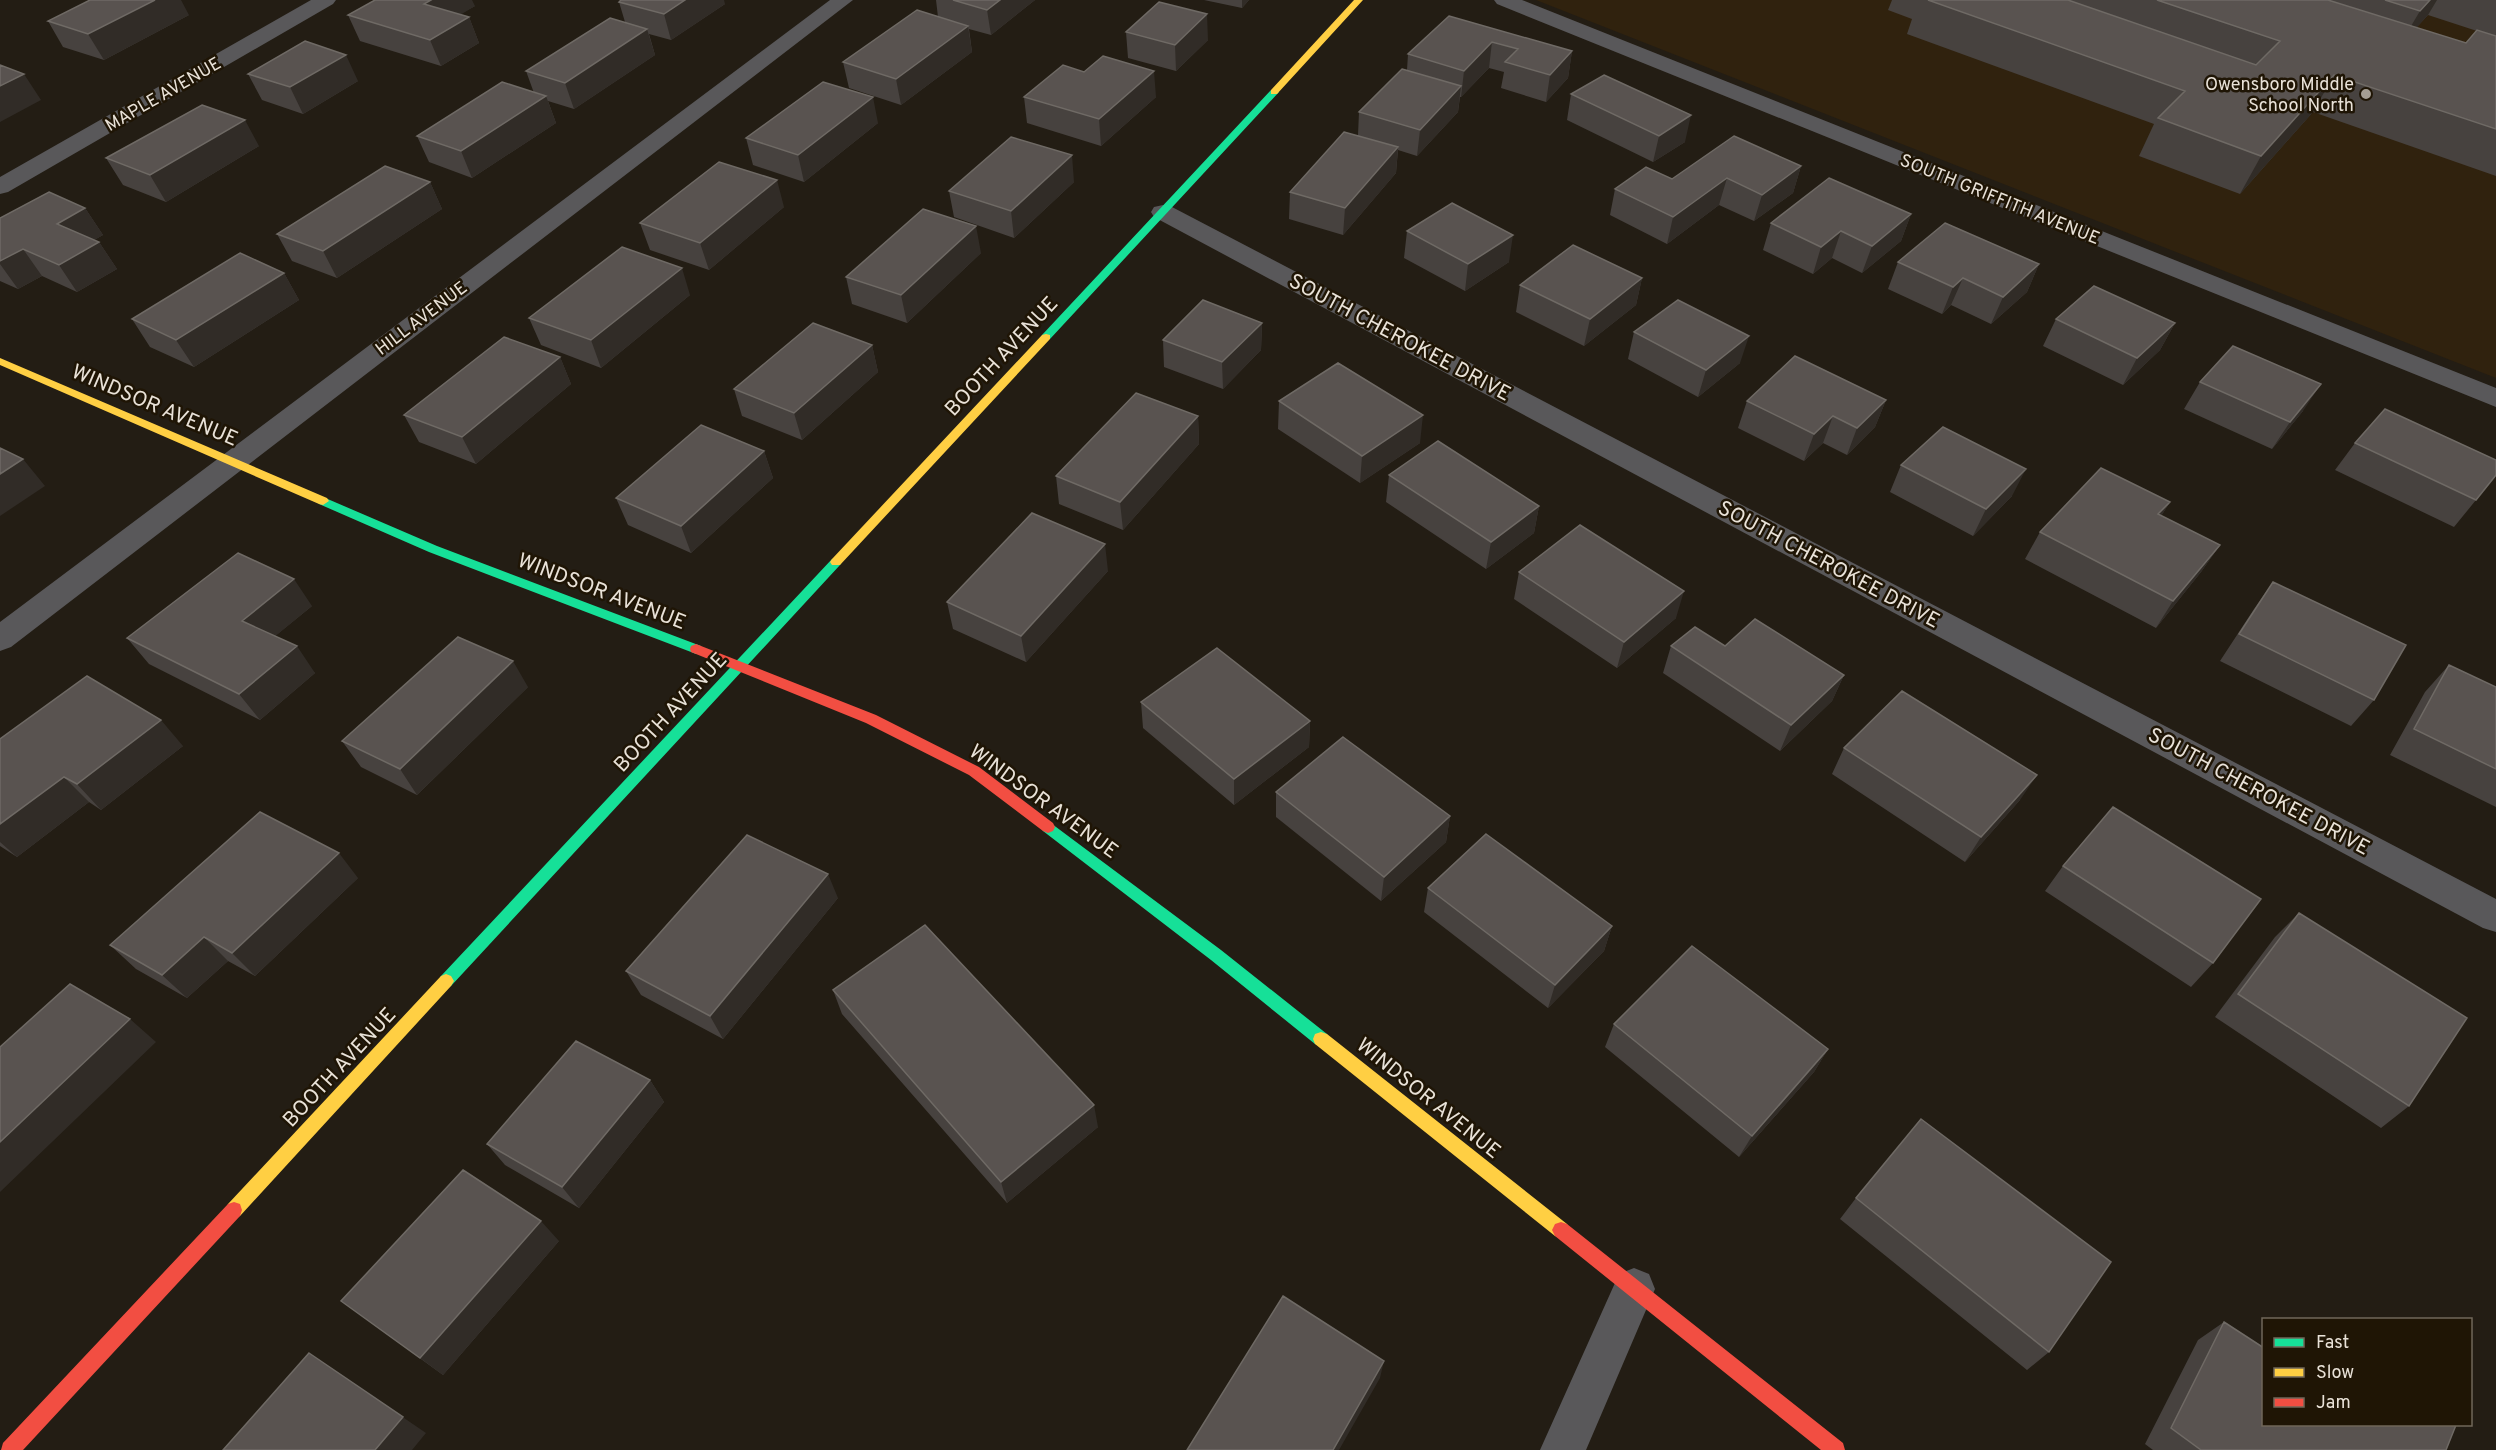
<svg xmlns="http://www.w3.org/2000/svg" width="2496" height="1450" font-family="Overpass,sans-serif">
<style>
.built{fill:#30220e}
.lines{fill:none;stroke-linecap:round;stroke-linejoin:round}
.street{fill:#59585a;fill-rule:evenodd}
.fast{fill:#16e098;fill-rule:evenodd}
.slow{fill:#ffcf43;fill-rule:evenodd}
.jam{fill:#f24e42;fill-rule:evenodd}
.wall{fill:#47423f;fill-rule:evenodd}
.shaded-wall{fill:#312c27}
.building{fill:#595350;stroke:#6f6a65;stroke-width:1.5}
.poi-dot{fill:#a49d93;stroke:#1f1505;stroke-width:2}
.labels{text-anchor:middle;stroke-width:5;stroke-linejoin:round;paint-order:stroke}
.far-poi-label{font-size:18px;fill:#e9e2d8;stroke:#1f1505;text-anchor:end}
.far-street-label{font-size:18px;fill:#e9e2d8;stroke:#1f1505}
.street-label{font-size:21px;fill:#e9e2d8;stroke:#1f1505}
</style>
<rect width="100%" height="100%" fill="#231d14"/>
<path class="built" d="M1536,0H2496V378Z"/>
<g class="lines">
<path class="street" d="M311,0H336L333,4L8,192L0,194V177Z
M830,0H853L11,647L0,651V622Z
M1494,0H1522L2496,388V407L1497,4Z
M1163,205L1172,207L2496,899V932L2483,928L1154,217L1151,212L1154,207Z
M1634,1268L1649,1274L1655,1289L1586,1450H1540L1619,1274Z"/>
<path class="fast" d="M1271,90L1279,92L1050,339H1042V335Z
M323,497L437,546L701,646L702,649L696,654L691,652L429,552L319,504L317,501Z
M836,558L840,559L842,562L840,565L451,986L446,988L441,986L438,981L441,976L832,559Z
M1048,821L1221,950L1327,1034L1329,1039L1327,1044L1321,1046L1315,1044L1211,960L1043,831L1041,827L1043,823Z"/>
<path class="slow" d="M1354,0H1363L1277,94H1271V90Z
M1046,334L1050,335V339L840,565H832L830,562L832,559L1042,335Z
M0,358L327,498L329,501L323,505L319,504L0,365Z
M446,974L451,976L454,981L451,986L240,1216L234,1218L228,1216L226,1210L228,1204L441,976Z
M1321,1032L1327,1034L1567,1224L1570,1230L1567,1236L1561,1238L1555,1236L1315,1044L1313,1039L1315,1034Z"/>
<path class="jam" d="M696,644L876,715L979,767L1053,823L1055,827L1053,831L1048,833L1043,831L969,775L866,723L691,652L690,649L691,646Z
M234,1202L240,1204L242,1210L240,1216L23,1450H1L3,1443L228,1204Z
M1561,1222L1567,1224L1843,1443L1845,1450H1821L1555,1236L1552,1230L1555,1224Z"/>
</g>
<path class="wall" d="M936,0H1035L991,35L969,29L972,52L901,105L849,88L843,62L938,17Z
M1204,0H1249L1242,8Z
M1892,0H2496V176L2313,112L2240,194L2139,156L2154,124L1907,34L1912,19L1888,10ZM2428,15L2477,31L2466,43L2416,28Z
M619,2L725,4L671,40L649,34L655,55L574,109L548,101L556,123L472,178L429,162L417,136L534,93L526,71L625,22Z
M475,6L460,14L469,17L479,43L441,66L360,41L348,15Z
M189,15L104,60L63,47L48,21Z
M1449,16L1572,51L1568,78L1546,102L1501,88L1504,72L1489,68L1461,97H1460L1458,112L1417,156L1398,150L1396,173L1343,235L1289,219L1290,192L1358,135L1359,112L1407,70L1408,54Z
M1126,32L1208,40L1176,71L1128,58Z
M1084,72L1156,97L1101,146L1027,123L1024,97Z
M248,74L358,81L303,114L262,100Z
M1571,94L1685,142L1653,162L1567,120Z
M878,123L804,182L753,165L746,138Z
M259,146L166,202L123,185L106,158Z
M1801,166L1793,193L1754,221L1719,205L1667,244L1610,215L1615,189L1672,179Z
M430,182L442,209L337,278L292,261L277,234Z
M1074,182L1014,238L954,217L949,191Z
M784,207L709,270L650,250L640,223Z
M85,208L103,235L94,240L99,242L117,269L77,292L42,276L18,289L0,281V218Z
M1911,214L1901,241L1862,273L1832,258L1813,274L1763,250L1771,223Z
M1407,231L1509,262L1465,291L1404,258Z
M981,253L907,323L852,304L846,277Z
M1898,262L2039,264L2027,292L1991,324L1951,305L1942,314L1888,289Z
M284,273L299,300L194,367L150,347L132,319Z
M1642,278L1636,305L1584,346L1516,312L1520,285Z
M690,295L601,368L541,345L529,318Z
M2056,319L2175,323L2160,350L2123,385L2043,346Z
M1262,323L1261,350L1223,389L1164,367L1163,340Z
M1634,332L1740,363L1698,397L1628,359Z
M872,345L878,372L802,440L742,416L734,389Z
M560,357L571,384L476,464L419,442L404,415Z
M2200,382L2303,411L2272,449L2184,409Z
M1886,400L1875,427L1847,455L1823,443L1804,461L1738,428L1747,401Z
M1279,401L1420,443L1360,483L1278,429Z
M1198,416L1199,444L1123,530L1059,504L1056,476Z
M2355,443L2476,500L2454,527L2335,470Z
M764,451L773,478L691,553L628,525L616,498Z
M1901,465L2012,496L1973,536L1890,492Z
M1389,475L1539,506L1534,533L1486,569L1386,502Z
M2170,502L2161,516L2220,545L2201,572L2156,628L2025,559L2040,532Z
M1108,571L1026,662L953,629L947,602Z
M1519,572L1676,618L1617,668L1514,599Z
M2273,582L2374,700L2351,726L2220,661L2254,609Z
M312,606L275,636L315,673L260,720L149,664L127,638Z
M1671,646H1725L1844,675L1832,701L1780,751L1663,673Z
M2449,665L2496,687V807L2390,755L2425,692Z
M528,687L417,795L361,767L342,741Z
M1141,702L1310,721L1309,747L1234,805L1143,728Z
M0,739L183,746L101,810L89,802L17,857L0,846Z
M1844,748L2020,800L1965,862L1832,774Z
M1276,792L1450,816L1446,842L1381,901L1276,817Z
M2063,866L2213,963L2191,987L2045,891Z
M358,878L255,976L228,961L187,998L136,969L110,945Z
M1428,888L1612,926L1604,951L1548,1008L1424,912Z
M838,898L723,1039L641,995L626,971Z
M2299,913L2409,1106L2381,1128L2215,1017L2275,937Z
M833,990L1098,1127L1007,1203L842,1014Z
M1614,1024L1828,1049L1814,1072L1739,1157L1605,1047Z
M650,1080L664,1102L579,1208L505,1165L487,1144Z
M1856,1198L2049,1352L2027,1370L1840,1219Z
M559,1241L443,1375L341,1301Z
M2224,1322L2264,1425L2446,1450H2153L2145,1444L2198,1340Z"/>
<path class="shaded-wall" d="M155,0H181L189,15L104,60L88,34Z
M431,0H472L475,6L435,30L424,4Z
M685,0H724L725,4L671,40L664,14Z
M1000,0H1035L991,35L987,10Z
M1242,0H1249L1242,8Z
M2430,0H2437L2428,15L2398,48L2420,11Z
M1207,14L1208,40L1176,71L1175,45Z
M469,17L479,43L441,66L430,40Z
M968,26L972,52L901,105L896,79Z
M647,29L655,55L574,109L565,83Z
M1492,42L1489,68L1461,97L1464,71Z
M1572,51L1568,78L1546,102L1550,75Z
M346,55L358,81L303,114L290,87Z
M1154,71L1156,97L1101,146L1099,119Z
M24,74L41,100L0,122V86Z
M2334,75L2313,112L2240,194L2261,156Z
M1461,86L1458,112L1417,156L1420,130Z
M546,96L556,123L472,178L461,151Z
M873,97L878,123L804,182L798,155Z
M1691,115L1685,142L1653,162L1659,136Z
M245,120L259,146L166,202L150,175Z
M1398,147L1396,173L1343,235L1345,208Z
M1072,155L1074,182L1014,238L1011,211Z
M1801,166L1793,193L1754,221L1762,195Z
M1727,178L1719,205L1667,244L1673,217Z
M777,180L784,207L709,270L700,243Z
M430,182L442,209L337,278L323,251Z
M85,208L103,235L75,251L57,224Z
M1911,214L1901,241L1862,273L1872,246Z
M976,226L981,253L907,323L901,295Z
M1841,231L1832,258L1813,274L1821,247Z
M1513,235L1509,262L1465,291L1468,264Z
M99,242L117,269L77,292L59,265Z
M23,249L42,276L18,289L0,264V261Z
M2039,264L2027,292L1991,324L2003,297Z
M682,268L690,295L601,368L591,340Z
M284,273L299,300L194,367L176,340Z
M1642,278L1636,305L1584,346L1590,319Z
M1963,278L1951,305L1942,314L1953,287Z
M1262,323L1261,350L1223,389L1222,362Z
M2175,323L2160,350L2123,385L2137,358Z
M1749,336L1740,363L1698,397L1706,370Z
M872,345L878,372L802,440L794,413Z
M560,357L571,384L476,464L462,437Z
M2321,384L2303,411L2272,449L2290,422Z
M1886,400L1875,427L1847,455L1857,428Z
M1423,415L1420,443L1360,483L1362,456Z
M1198,416L1199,444L1123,530L1120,502Z
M1833,416L1823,443L1804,461L1814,434Z
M764,451L773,478L691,553L681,526Z
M23,459L45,486L0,516V474Z
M2026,469L2012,496L1973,536L1986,509Z
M2170,502L2153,529L2158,514Z
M1539,506L1534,533L1486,569L1491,542Z
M1105,544L1108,571L1026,662L1021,636Z
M2220,545L2201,572L2156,628L2173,601Z
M294,579L312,606L262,647L242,621Z
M1684,591L1676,618L1617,668L1624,642Z
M297,646L315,673L260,720L239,694Z
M513,661L528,687L417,795L400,769Z
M1844,675L1832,701L1780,751L1791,725Z
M161,720L183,746L101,810L77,784Z
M1310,721L1309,747L1234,805V779Z
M2037,775L2020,800L1965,862L1981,837Z
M64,777L89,802L17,857L0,842V824Z
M1450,816L1446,842L1381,901L1384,877Z
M339,853L358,878L255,976L232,953Z
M828,874L838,898L723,1039L710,1016Z
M1612,926L1604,951L1548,1008L1555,985Z
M204,937L228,961L187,998L162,975Z
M130,1019L156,1042L0,1192V1142Z
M1828,1049L1814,1072L1739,1157L1752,1136Z
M650,1080L664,1102L579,1208L562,1187Z
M1094,1105L1098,1127L1007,1203L1001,1182Z
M541,1221L559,1241L443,1375L420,1358Z
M309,1353L426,1433L412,1450H375Z
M1384,1361L1380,1378L1339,1450H1333Z"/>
<path class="building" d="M90,0H155L88,34L48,21Z
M375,0H431L424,4L469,17L430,40L348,15Z
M621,0H685L664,14L619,2Z
M953,0H1000L987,10Z
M1928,0H2068L2256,65L2280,41L2157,0H2328L2466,43L2477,30L2496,36V129L2334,75L2261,156L2158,118L2185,91Z
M2385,0H2430L2420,11Z
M1159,2L1207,14L1175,45L1126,32Z
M917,10L968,26L896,79L843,62Z
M1449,16L1572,51L1550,75L1505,62L1518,49L1492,42L1464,71L1408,54Z
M610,18L647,29L565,83L526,71Z
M305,41L346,55L290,87L248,74Z
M1103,56L1154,71L1099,119L1024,97L1063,65L1084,72Z
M0,65L24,74L0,86Z
M1402,69L1461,86L1420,130L1359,112Z
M1604,75L1691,115L1659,136L1571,94Z
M502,82L546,96L461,151L417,136Z
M823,82L873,97L798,155L746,138Z
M202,105L245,120L150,175L106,158Z
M1344,132L1398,147L1345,208L1290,192Z
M1734,136L1801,166L1762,195L1727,178L1673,217L1615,189L1646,167L1672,179Z
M1011,137L1072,155L1011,211L949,191Z
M719,162L777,180L700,243L640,223Z
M385,166L430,182L323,251L277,234Z
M1829,178L1911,214L1872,246L1841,231L1821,247L1771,223Z
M49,192L85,208L57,224L99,242L59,265L23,249L0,261V218Z
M1452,203L1513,235L1468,264L1407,231Z
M923,209L976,226L901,295L846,277Z
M1945,223L2039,264L2003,297L1963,278L1953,287L1898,262Z
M1573,245L1642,278L1590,319L1520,285Z
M622,247L682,268L591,340L529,318Z
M240,253L284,273L176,340L132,319Z
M2094,286L2175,323L2137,358L2056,319Z
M1203,300L1262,323L1222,362L1163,340Z
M1678,300L1749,336L1706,370L1634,332Z
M813,323L872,345L794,413L734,389Z
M504,337L560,357L462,437L404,415Z
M2233,346L2321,384L2290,422L2200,382Z
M1795,356L1886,400L1857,428L1833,416L1814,434L1747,401Z
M1338,363L1423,415L1362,456L1279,401Z
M1136,393L1198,416L1120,502L1056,476Z
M2385,409L2496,460V475L2476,500L2355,443Z
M701,425L764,451L681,526L616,498Z
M1943,427L2026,469L1986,509L1901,465Z
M1438,441L1539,506L1491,542L1389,475Z
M0,448L23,459L0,474Z
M2101,468L2170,502L2158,514L2220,545L2173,601L2040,532Z
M1032,513L1105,544L1021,636L947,602Z
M1580,525L1684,591L1624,642L1519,572Z
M238,553L294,579L242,621L297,646L239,694L127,638Z
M2273,582L2406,645L2374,700L2239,634Z
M1755,619L1844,675L1791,725L1671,646L1695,627L1725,646Z
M458,637L513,661L400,769L342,741Z
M1217,648L1310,721L1234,779L1141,702Z
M2449,665L2496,687V769L2414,729Z
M87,676L161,720L77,784L64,777L0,824V739Z
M1902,691L2037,775L1981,837L1844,748Z
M1343,737L1450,816L1384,877L1276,792Z
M2113,807L2261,899L2213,963L2063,866Z
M260,812L339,853L232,953L204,937L162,975L110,945Z
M1486,834L1612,926L1555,985L1428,888Z
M747,835L828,874L710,1016L626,971Z
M2299,913L2467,1018L2409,1106L2238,994Z
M925,925L1094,1105L1001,1182L833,990Z
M1692,946L1828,1049L1752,1136L1614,1024Z
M70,984L130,1019L0,1142V1047Z
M576,1041L650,1080L562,1187L487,1144Z
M1921,1119L2111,1262L2049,1352L1856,1198Z
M463,1170L541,1221L420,1358L341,1301Z
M1283,1296L1384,1361L1333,1450H1187Z
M2224,1322L2264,1348V1425H2456L2446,1450H2201L2171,1428Z
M309,1353L403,1417L375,1450H223Z"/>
<circle class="poi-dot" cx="2366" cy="94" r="6"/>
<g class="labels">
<g class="far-poi-label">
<text x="2354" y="90">Owensboro Middle<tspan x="2354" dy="21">School North</tspan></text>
</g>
<g class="far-street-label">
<text transform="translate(163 94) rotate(-30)" y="6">MAPLE AVENUE</text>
<text transform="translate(2000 199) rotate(22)" y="6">SOUTH GRIFFITH AVENUE</text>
<text transform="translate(421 318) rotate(-37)" y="6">HILL AVENUE</text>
</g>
<g class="street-label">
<text transform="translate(1400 337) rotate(28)" y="7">SOUTH CHEROKEE DRIVE</text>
<text transform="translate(1001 356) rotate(-47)" y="7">BOOTH AVENUE</text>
<text transform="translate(155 405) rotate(23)" y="7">WINDSOR AVENUE</text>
<text transform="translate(1829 564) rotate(28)" y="7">SOUTH CHEROKEE DRIVE</text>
<text transform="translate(602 591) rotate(21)" y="7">WINDSOR AVENUE</text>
<text transform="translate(670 712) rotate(-47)" y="7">BOOTH AVENUE</text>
<text transform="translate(2259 791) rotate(28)" y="7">SOUTH CHEROKEE DRIVE</text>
<text transform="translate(1044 801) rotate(36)" y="7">WINDSOR AVENUE</text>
<text transform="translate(339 1067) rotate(-47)" y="7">BOOTH AVENUE</text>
<text transform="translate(1429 1098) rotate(39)" y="7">WINDSOR AVENUE</text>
</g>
</g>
<rect x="2262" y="1318" width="210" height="108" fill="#1f1505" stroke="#706759" stroke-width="1.5"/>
<rect x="2274" y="1338" width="30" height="9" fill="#16e098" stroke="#706759" stroke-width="1.5"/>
<text x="2316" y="1348" font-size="18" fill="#e9e2d8">Fast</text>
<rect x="2274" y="1368" width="30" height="9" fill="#ffcf43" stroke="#706759" stroke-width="1.5"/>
<text x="2316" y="1378" font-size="18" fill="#e9e2d8">Slow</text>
<rect x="2274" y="1398" width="30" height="9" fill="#f24e42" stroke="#706759" stroke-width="1.5"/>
<text x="2316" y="1408" font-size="18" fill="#e9e2d8">Jam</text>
</svg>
